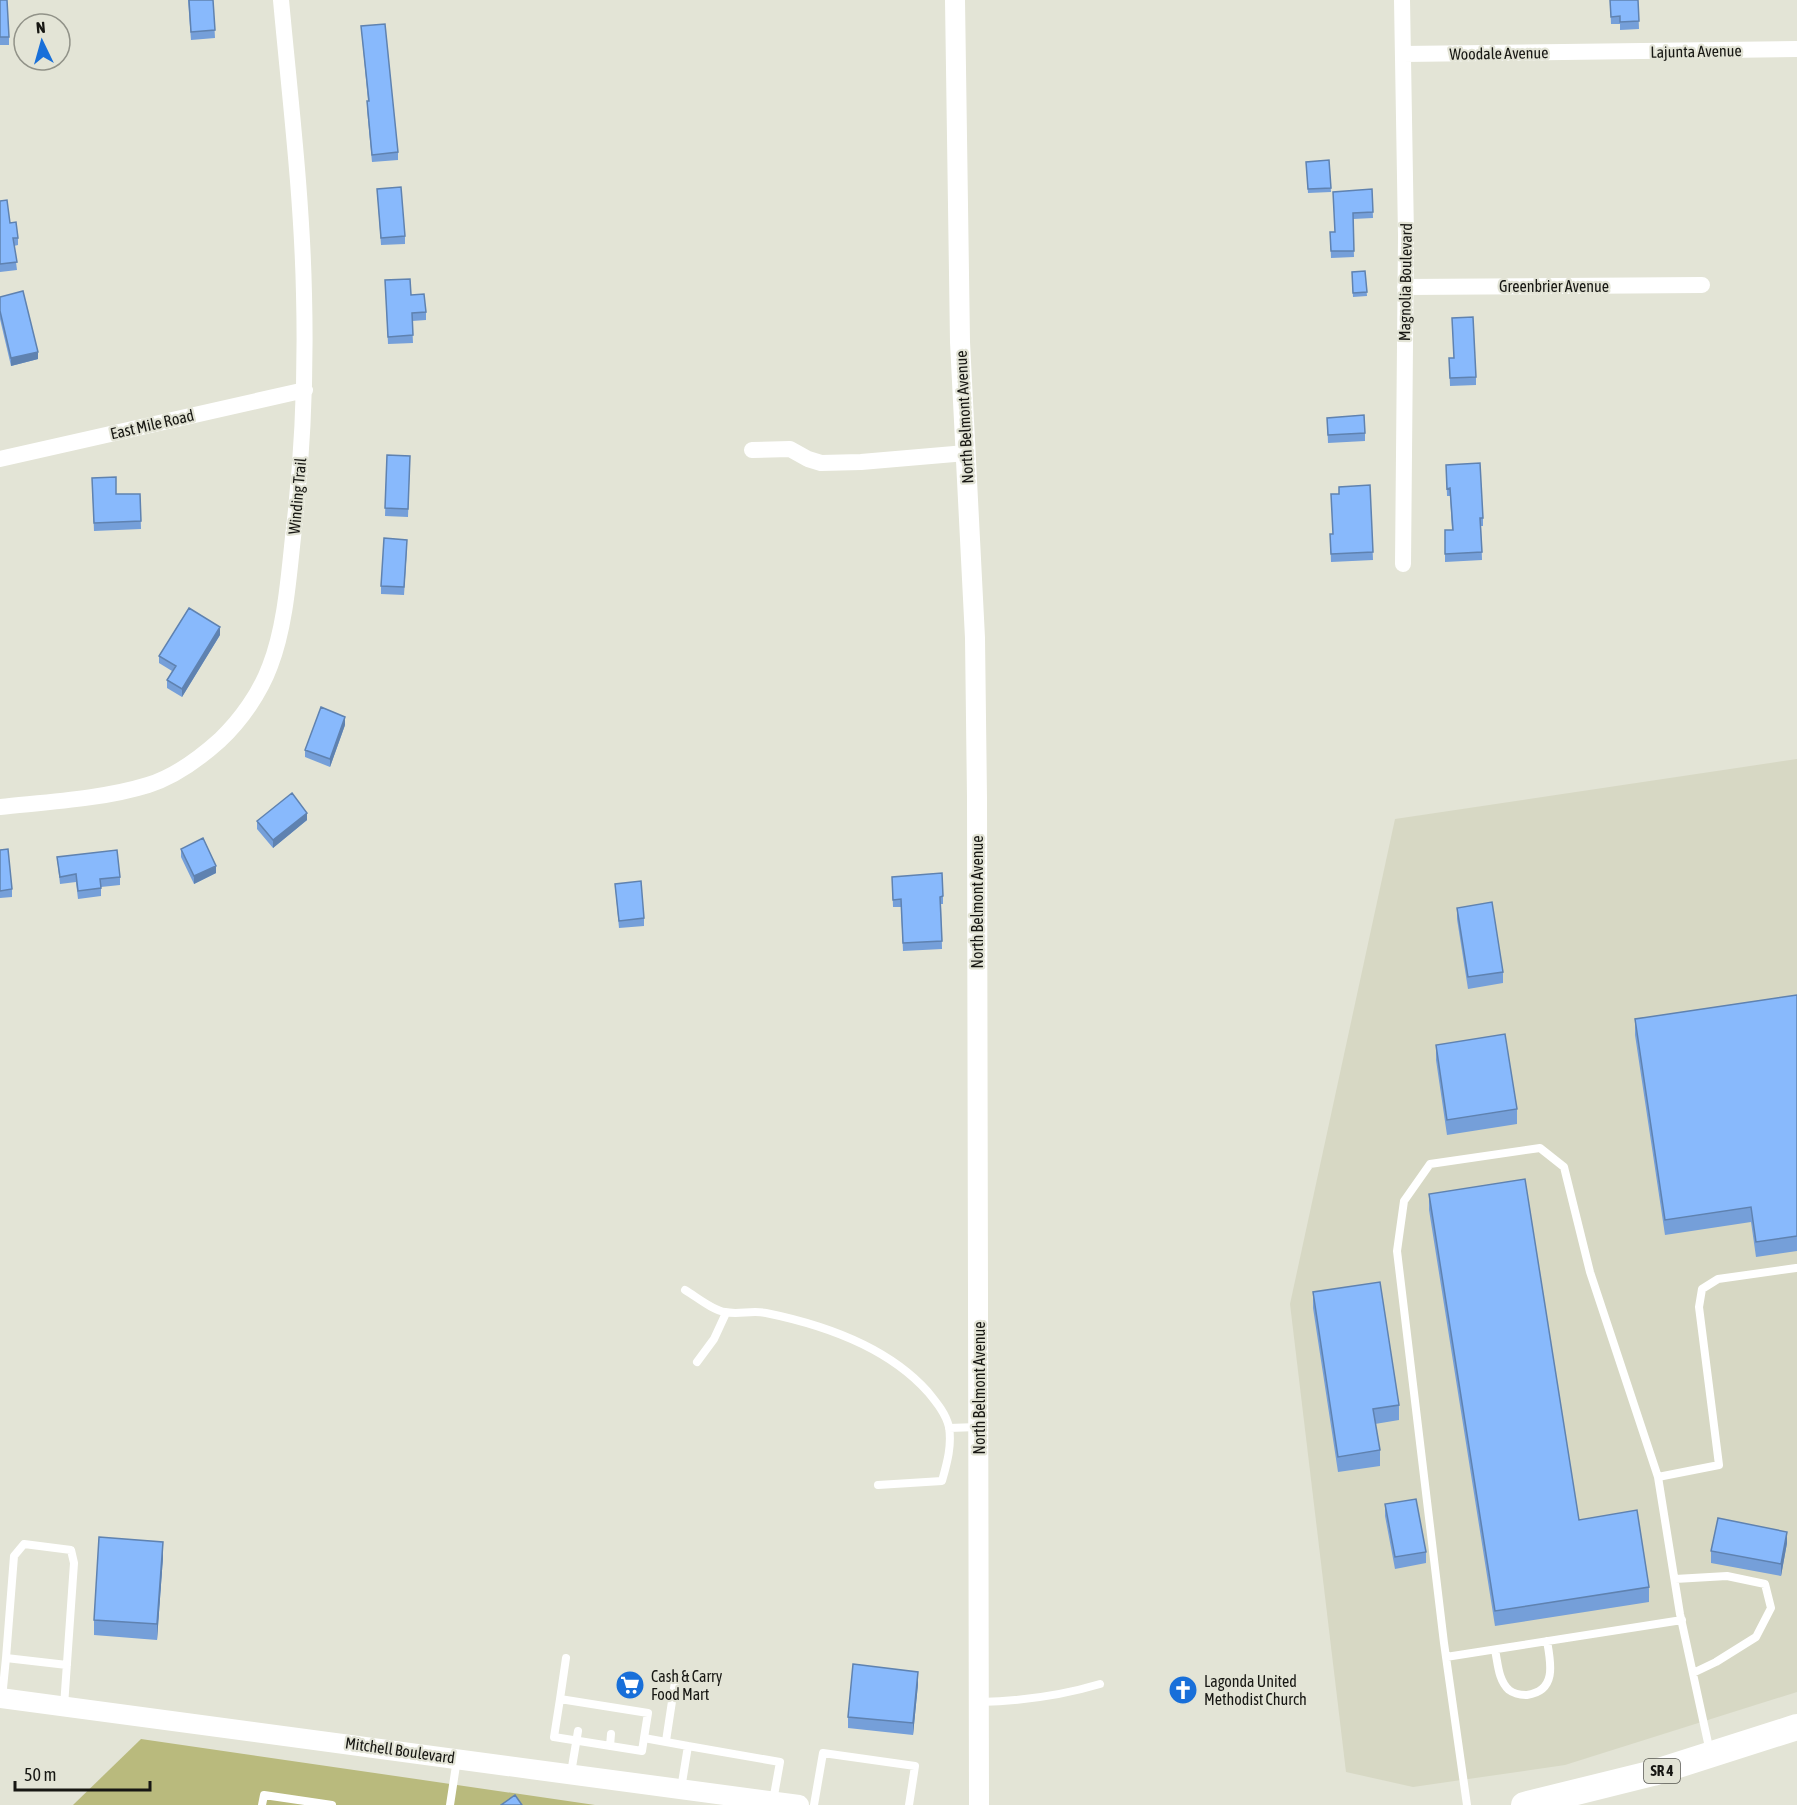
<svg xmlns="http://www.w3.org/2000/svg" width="1797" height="1805" font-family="'Asap Condensed',sans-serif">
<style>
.built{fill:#d7d8c4}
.green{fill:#b9ba7d}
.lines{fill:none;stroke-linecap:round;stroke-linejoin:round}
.service{stroke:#fff;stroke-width:8}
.minor{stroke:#fff;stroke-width:16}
.tertiary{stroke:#fff;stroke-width:20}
.primary{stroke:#fff;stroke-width:26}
.wall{fill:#759fd9}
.shaded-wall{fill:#5f82b0}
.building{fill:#88b9fc;stroke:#5f82b0;stroke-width:1.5}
.labels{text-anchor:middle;stroke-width:4.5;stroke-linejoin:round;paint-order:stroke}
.shield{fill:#e3e4d6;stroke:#54544e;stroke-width:1.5}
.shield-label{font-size:15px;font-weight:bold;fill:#171713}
.street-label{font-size:16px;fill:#171713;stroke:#e3e4d6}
.poi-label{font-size:16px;fill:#171713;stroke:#e3e4d6;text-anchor:start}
</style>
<rect width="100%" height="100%" fill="#e3e4d6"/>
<path class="built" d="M1797,759V1692L1565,1765L1413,1787L1346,1772L1290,1304L1395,819Z"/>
<path class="green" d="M141,1739L595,1805H73Z"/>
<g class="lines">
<path class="service" d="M685,1290C697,1297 712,1310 725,1312C738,1315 752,1310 766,1313C825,1325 888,1347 928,1392C937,1403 946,1414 949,1427C952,1446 947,1463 942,1481L878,1485
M697,1362L714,1339L726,1313
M949,1428L978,1427
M1658,1477L1719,1465L1699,1307L1702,1289L1718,1279L1796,1268
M1675,1579L1727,1576L1765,1584L1771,1608L1756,1637L1716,1662L1693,1673
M1495,1650C1498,1663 1498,1680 1509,1690C1514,1694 1521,1695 1527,1695C1557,1691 1551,1663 1547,1641
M1446,1657L1682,1620
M6,1658L14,1556L24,1544L71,1550L74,1563L64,1706
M2,1698L6,1658L67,1665
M560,1699L566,1658
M980,1702C1021,1701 1060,1696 1100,1684
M644,1738L642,1751L554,1737L560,1699L648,1713L644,1738L688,1746
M666,1741L676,1675
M610,1746L611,1734
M571,1773L578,1731
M681,1789L688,1746L780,1762L773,1801
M262,1805L264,1795L332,1805
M450,1805L457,1759
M814,1805L823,1753L915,1766L909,1805
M1467,1805L1444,1643L1397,1251L1404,1201L1430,1164L1540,1148L1564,1167L1590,1272L1658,1477L1680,1614L1710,1752"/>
<path class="minor" d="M1402,0L1406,236L1403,564
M1403,54L1797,49
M1405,287L1702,285
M752,450L790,449L808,459L821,463L861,462L966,453
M0,459L305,390
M0,807C47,802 103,799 148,785C174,777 200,758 220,740C241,720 260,693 270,666C286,625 289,572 294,528C303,450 306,373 304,294C302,196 290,98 281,0"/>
<path class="tertiary" d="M955,0L960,342L975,638L977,798L979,1805
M0,1698L799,1805"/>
<path class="primary" d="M1524,1805L1653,1773L1797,1727"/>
</g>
<path class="wall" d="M0,0L9,37V45H0Z
M188,0H213L215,38L191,40Z
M1610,0H1638L1639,29L1620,30V24H1611Z
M361,26L398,152V160L372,162L367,109V101H368Z
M1329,160L1331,192L1308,193L1306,162Z
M377,189L405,236V244L381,245Z
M1372,189L1373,218L1353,219L1354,257L1331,258L1330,232H1335Z
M0,201L18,238V245L14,246L17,270L0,272Z
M1365,271L1367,296L1353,297L1352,272Z
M385,280L411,295L426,312V320L412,321L413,343L388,344Z
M0,297L38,359L11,366L0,319Z
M1449,358L1476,377V385L1450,386Z
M1327,418L1365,433V441L1328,443Z
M387,455L410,456L408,517L385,516Z
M1446,465L1483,518V526H1481L1482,560L1445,562V530H1452L1450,496H1447Z
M92,478L116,494H140L141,529L94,531Z
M1370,485L1373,560L1331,562L1330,534H1333L1339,494Z
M407,548L404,595L381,594V586Z
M220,635L182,697L167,688V680L172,671L159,663V656Z
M345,725L330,767L305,757V750Z
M307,820L273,848L257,829V821Z
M181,849L216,873L194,884L181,857Z
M0,850L12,889V897L0,898Z
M57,857L120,877V885L101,887V896L78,899L76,882L60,884Z
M892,877L943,896V904H941L942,949L903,951L901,907H893Z
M615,884L644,918V926L619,928Z
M1457,908L1503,972V983L1468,989L1457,919Z
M1797,995V1251L1756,1257L1751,1222L1665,1235L1635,1035V1019Z
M1436,1045L1517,1109V1124L1447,1135L1436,1060Z
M1429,1194L1579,1520L1649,1587V1602L1495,1626L1429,1210Z
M1313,1292L1399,1405V1420L1375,1424L1380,1450V1466L1338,1472L1313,1308Z
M1385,1504L1426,1552V1563L1395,1569L1385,1516Z
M1787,1543L1781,1576L1711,1563V1551Z
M163,1557L157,1640L94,1635V1620Z
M918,1684L913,1735L848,1728V1717Z"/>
<path class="shaded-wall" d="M38,352V359L11,366V358Z
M220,627V635L182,697V689Z
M345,717V725L330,767V759Z
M307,813V820L273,848V840Z
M216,866V873L194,884V876Z
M1787,1532V1543L1781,1576V1564Z
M163,1542V1557L157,1640V1624Z
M918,1672V1684L913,1735V1723Z"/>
<path class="building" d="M0,0H7L9,37H0Z
M189,0H213L215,30L191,32Z
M1610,0H1638L1639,21L1620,22V16L1611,17Z
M385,24L398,152L372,155L367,101H369L361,26Z
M1329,160L1331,188L1308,189L1306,162Z
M401,187L405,236L381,238L377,189Z
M1372,189L1373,212L1353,213L1354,251H1331L1330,232H1335L1333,192Z
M7,200L10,223L16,222L18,238H13L17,262L0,264V201Z
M1365,271L1367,292L1353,293L1352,272Z
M410,279L411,295L424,294L426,312L412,313L413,335L388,337L385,280Z
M23,291L38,352L11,358L0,311V297Z
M1473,317L1476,377L1450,378L1449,358H1454L1452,318Z
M1364,415L1365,433L1328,435L1327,418Z
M387,455L410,456L408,509L385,508Z
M1480,463L1483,518H1480L1482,552L1445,554V530H1453L1450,488L1447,489L1446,465Z
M116,477V494H140L141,521L94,523L92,478Z
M1370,485L1373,552L1331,554L1330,534H1333L1331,494H1339V487Z
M384,538L407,540L404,587L381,586Z
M189,608L220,627L182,689L167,680L176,666L159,656Z
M321,707L345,717L330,759L305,750Z
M292,793L307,813L273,840L257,821Z
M203,838L216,866L194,876L181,849Z
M8,849L12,889L0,891V850Z
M117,850L120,877L100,879L101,888L78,891L76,874L60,877L57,857Z
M942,873L943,896L940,897L942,941L903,943L901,899L893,900L892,877Z
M641,881L644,918L619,921L615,884Z
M1492,902L1503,972L1468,977L1457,908Z
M1797,995V1236L1756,1242L1751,1207L1665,1220L1635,1019Z
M1505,1034L1517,1109L1447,1120L1436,1045Z
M1525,1179L1579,1520L1637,1510L1649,1587L1495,1611L1429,1194Z
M1380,1282L1399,1405L1373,1409L1380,1450L1338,1457L1313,1292Z
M1416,1499L1426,1552L1395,1557L1385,1504Z
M1718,1518L1787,1532L1781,1564L1711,1551Z
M99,1537L163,1542L157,1624L94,1620Z
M853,1664L918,1672L913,1723L848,1717Z
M515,1795L522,1805H501Z"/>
<defs>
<g id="supermarket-disc" transform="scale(1.5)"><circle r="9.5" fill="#186fd9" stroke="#e3e4d6"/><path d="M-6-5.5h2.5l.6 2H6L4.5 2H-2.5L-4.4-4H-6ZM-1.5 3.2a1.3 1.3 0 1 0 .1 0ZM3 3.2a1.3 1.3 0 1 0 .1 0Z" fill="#fff"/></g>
<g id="church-disc" transform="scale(1.5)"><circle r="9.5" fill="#186fd9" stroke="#e3e4d6"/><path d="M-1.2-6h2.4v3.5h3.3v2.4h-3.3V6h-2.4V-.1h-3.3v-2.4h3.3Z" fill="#fff"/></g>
</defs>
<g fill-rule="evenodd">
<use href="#supermarket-disc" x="630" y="1685"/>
<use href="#church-disc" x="1183" y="1690"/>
</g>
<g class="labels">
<rect class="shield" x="1644" y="1759" width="36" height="24" rx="4.5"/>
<g class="shield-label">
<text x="1662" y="1776">SR 4</text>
</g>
<g class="street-label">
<text transform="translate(1696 51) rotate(-1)" y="6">Lajunta Avenue</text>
<text transform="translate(1499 53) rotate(-1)" y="6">Woodale Avenue</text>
<text transform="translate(1405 282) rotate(-89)" y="6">Magnolia Boulevard</text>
<text x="1554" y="292">Greenbrier Avenue</text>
<text transform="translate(964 417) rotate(-93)" y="6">North Belmont Avenue</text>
<text transform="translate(152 424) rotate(-13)" y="6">East Mile Road</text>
<text transform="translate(297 496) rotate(-85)" y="6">Winding Trail</text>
<text transform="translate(977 902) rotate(-90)" y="6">North Belmont Avenue</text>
<text transform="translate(979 1388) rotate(-90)" y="6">North Belmont Avenue</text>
<text transform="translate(400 1750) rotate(8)" y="6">Mitchell Boulevard</text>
</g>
<g class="poi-label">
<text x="651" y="1682">Cash &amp; Carry<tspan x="651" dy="18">Food Mart</tspan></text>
<text x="1204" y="1687">Lagonda United<tspan x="1204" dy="18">Methodist Church</tspan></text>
</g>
</g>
<g transform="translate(42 42) rotate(355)"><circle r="28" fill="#e3e4d6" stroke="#919288" stroke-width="1.5"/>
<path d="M0-4.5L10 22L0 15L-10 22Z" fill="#186fd9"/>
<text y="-9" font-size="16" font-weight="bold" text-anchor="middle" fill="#171713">N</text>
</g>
<path d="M15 1781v9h135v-9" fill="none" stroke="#171713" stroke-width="3"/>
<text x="24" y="1781" font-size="18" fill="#171713" stroke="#e3e4d6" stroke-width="4.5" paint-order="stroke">50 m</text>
</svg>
